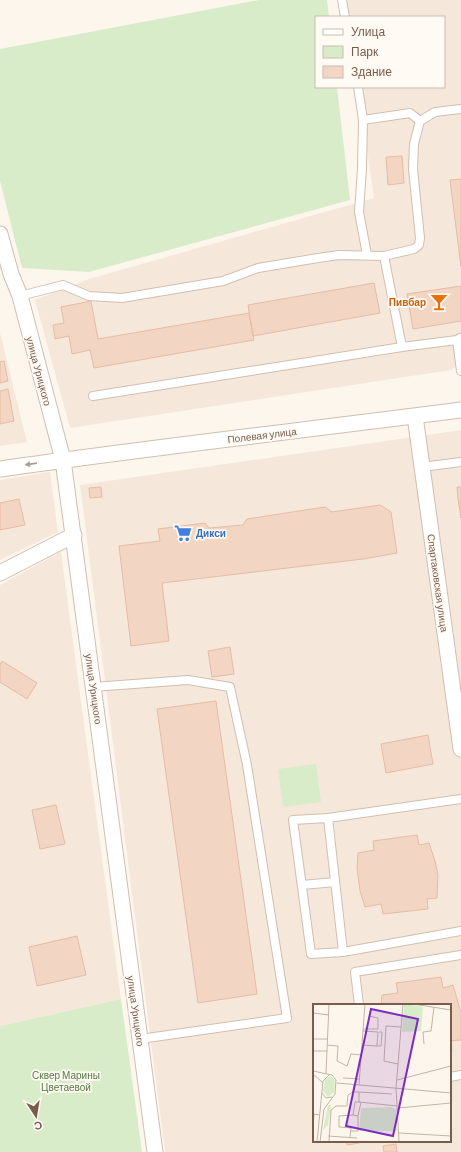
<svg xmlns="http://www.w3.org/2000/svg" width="461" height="1152" font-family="Barlow,sans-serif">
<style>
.residential{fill:#f5e8da;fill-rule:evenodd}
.green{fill:#d8ecc9}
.building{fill:#f3d5c3;stroke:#e6bba3}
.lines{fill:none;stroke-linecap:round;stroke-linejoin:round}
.lane-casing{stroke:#d1beb0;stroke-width:10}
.street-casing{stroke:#d1beb0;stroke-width:17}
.lane{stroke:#fff;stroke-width:8}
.street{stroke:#fff;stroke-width:15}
.oneway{fill:#af9d94}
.labels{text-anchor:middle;stroke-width:3.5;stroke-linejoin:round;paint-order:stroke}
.food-label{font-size:10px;font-weight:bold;fill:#c56008;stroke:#fffaf3;text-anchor:end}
.street-label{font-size:10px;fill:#7a5c4d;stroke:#fffaf3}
.shop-label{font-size:10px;font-weight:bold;fill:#366cbe;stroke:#fffaf3;text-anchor:start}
.park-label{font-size:10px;fill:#537a41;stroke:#fffaf3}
.inset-road{fill:none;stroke:#c5b3a7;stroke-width:1}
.view{fill:#7b2cbf;fill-opacity:0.15;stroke:#7b2cbf;stroke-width:2}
.inset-edge{fill:none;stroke:#7a5c4d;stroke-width:2}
</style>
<rect width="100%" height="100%" fill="#fdf6ec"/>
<path class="residential" d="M345,0H461V363L451,370L70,428L35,300L89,279L374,198L358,87H444V17H348Z
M0,333L27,442L0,446Z
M461,430V1152H165L80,485ZM314,1005H450V1141H314Z
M50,472L58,532L0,560V480Z
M61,552L121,999L0,1026V585Z"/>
<path class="green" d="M259,0H327L329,17H316V87H337L350,200L89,272L22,268L0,181V49Z
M316,764L321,802L283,807L278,769Z
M121,999L142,1152H0V1026Z"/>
<path class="building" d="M402,156L404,183L388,185L386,157Z
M461,179V267L450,180Z
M374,283L380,313L253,336L248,305Z
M461,286V321L413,329L407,294Z
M91,301L98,339L249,313L254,340L94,368L90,350L72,354L69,336L55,339L53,325L64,323L61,307Z
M4,361L8,381L0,383V362Z
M8,389L14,421L0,424V391Z
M101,487L102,497L90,498L89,488Z
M457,487H461V518L458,499Z
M19,499L25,525L0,530V503Z
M380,505L391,512L397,553L363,559L162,583L169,641L131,646L119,546L160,541L158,529L205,523L209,528L243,525L247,519L325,507L332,512Z
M230,647L234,674L212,677L208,651Z
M2,661L37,683L27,699L0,682V665Z
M216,701L257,994L198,1003L157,709Z
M428,735L433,764L386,773L381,744Z
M56,805L65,844L40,849L32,810Z
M417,835L419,845L429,843L435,861L438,875L437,898L427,899L428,909L383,914L381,904L365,907L360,891L357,868L358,853L374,850L373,841Z
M77,936L86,975L37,986L29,947Z
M441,977L443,988L453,985L461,1013V1040L450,1041L452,1051H450V1005H381L382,995L398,993L396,983Z
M346,1141H359V1143L347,1145Z
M396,1144L397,1152H384L383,1146Z"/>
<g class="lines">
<g class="lane-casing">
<path id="lane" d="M342,0L345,17
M358,87L363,120L410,113L420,121
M363,120L362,168L359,212L367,255
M384,256L414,249L419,245L420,238L413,169L414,144L420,121L435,112L461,109
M20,296L63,285L89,296L122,298L223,281L258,268L318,258L339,255L384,256L402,347L457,340
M460,338L457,340L461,371
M93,396L402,347
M422,467L461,462
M93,687L188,680L230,687L247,765L287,1018L140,1039
M461,799L328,818L343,952L461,931
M328,818L293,820L311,954L343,952
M302,885L335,882
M359,1005L355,972L461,955
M450,1077L461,1075"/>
</g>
<g class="street-casing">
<path id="street" d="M0,234L11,274L20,296L63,460L155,1152
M415,416L461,749
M0,469C153,447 307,430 461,410
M0,573L74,535"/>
</g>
<use href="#lane" class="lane"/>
<use href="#street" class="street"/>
</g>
<defs><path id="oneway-solid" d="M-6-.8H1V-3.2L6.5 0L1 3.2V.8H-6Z"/></defs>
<use class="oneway" href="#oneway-solid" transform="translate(31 464) rotate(172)"/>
<defs>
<g id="bar-bare" transform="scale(1.38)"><path d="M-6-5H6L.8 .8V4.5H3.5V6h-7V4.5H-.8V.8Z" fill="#e8710a" stroke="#fffaf3" stroke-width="2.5" paint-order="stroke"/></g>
<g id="supermarket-bare" transform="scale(1.38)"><path d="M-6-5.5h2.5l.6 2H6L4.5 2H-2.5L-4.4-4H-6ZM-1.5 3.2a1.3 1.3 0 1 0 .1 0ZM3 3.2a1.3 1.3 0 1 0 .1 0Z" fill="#3f7fe0" stroke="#fffaf3" stroke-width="2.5" paint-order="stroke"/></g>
</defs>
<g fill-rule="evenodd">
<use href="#bar-bare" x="439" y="302"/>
<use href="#supermarket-bare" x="183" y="533"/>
</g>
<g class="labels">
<g class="food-label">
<text x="426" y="306">Пивбар</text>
</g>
<g class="street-label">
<text transform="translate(39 371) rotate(75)" y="4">улица Урицкого</text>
<text transform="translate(262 435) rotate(-7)" y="4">Полевая улица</text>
<text transform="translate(438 583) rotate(82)" y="4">Спартаковская улица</text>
<text transform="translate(94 689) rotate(82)" y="4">улица Урицкого</text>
<text transform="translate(136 1011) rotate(82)" y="4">улица Урицкого</text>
</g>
<g class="shop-label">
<text x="196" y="537">Дикси</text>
</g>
<g class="park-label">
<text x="66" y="1079">Сквер Марины<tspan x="66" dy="12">Цветаевой</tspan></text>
</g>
</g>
<g transform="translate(313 1004)">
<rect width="138" height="138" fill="#fdf6ec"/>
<path d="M91,0L110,3L108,27L89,28ZM18,72L22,77L21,88L15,93L10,87L12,75ZM15,101H18L15,121L10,126ZM77,103L83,105L84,127H46L48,104Z" fill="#d8ecc9"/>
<path class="inset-road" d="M100,0L138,6M0,9L16,11M50,25H65V14L56,12M0,35H14M111,40L110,28L118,27L121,3M14,41L25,42L24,57L34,62L38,50L49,51M49,41L64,42L65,28L50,27M64,42H68L69,28H66M0,47H14M85,60L71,57L73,22L88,23M0,67L19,71L23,76L22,90L11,105L7,138M0,70L9,78M13,70L16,0M30,74L47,75M84,76L138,62M24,79L138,89M46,81L52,0M40,88H46V98L84,102M46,88L79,90M9,89L13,94L19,93M85,104L138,99M45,112L48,98M0,123L1,110L7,111M38,127H45V112L40,111M86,129L138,132M15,132L44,134M37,133L38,124L26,123V112L40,111L42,98H46M4,138L10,77L16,71M16,138L18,106L23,102H34L35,91L40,88L41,80M86,138L83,84L90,0"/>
<path class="view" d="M58,5L105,15L80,132L33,122Z"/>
<rect width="138" height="138" class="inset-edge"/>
</g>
<rect x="315" y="16" width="130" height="72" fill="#fffaf3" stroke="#cabbb1"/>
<rect x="323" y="29" width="20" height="6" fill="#ffffff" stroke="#cabbb1"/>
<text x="351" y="36" font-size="12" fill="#7a5c4d">Улица</text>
<rect x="323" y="46" width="20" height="12" fill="#d8ecc9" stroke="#cabbb1"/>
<text x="351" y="56" font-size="12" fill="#7a5c4d">Парк</text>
<rect x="323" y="66" width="20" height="12" fill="#f3d5c3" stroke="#cabbb1"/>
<text x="351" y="76" font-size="12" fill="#7a5c4d">Здание</text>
<g transform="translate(36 1116) rotate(168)" stroke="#fffaf3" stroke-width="3" paint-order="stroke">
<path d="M0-3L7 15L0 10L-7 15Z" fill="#7a5c4d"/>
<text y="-6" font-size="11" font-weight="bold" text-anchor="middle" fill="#7a5c4d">С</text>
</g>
</svg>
